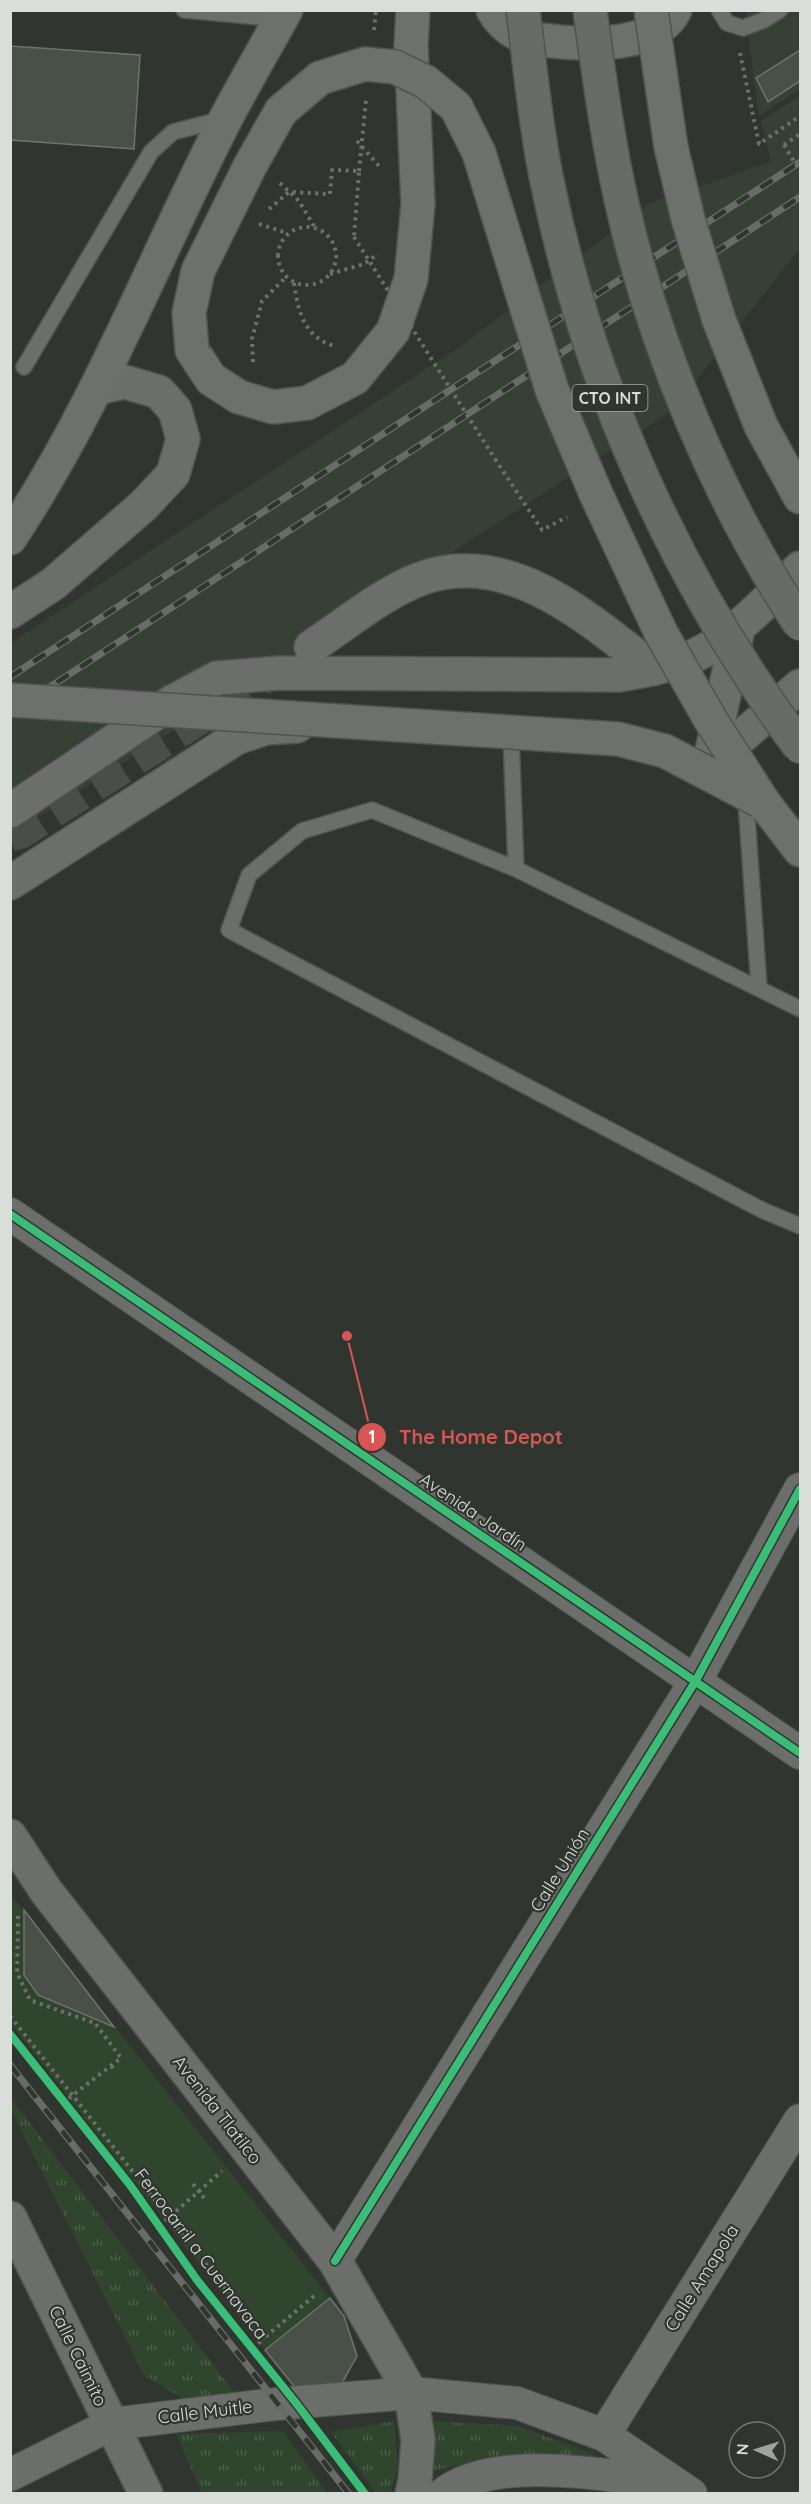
<svg xmlns="http://www.w3.org/2000/svg" width="811" height="2504" font-family="Quicksand,sans-serif">
<style>
.built{fill:#364034}
.grass{fill:url(#grass-tufts)}
.park{fill:#30452d}
.building{fill:#485047;stroke:#6f726e;stroke-width:1.5}
.lines{fill:none;stroke-linecap:round;stroke-linejoin:round}
.tertiary-tunnel{stroke:#4a4e4a;stroke-width:33;stroke-dasharray:33 16;stroke-linecap:butt}
.service-casing{stroke:#50534f;stroke-width:18}
.minor-casing{stroke:#50534f;stroke-width:34}
.tertiary-casing{stroke:#50534f;stroke-width:36}
.secondary-casing{stroke:#50534f;stroke-width:36}
.path{stroke:#6d706c;stroke-width:4;stroke-dasharray:3 4.5;stroke-linecap:butt}
.service{stroke:#6c6e6c;stroke-width:15}
.minor{stroke:#6c6e6c;stroke-width:32}
.tertiary{stroke:#6c6e6c;stroke-width:33}
.secondary{stroke:#6d706d;stroke-width:33}
.rail-casing{stroke:#686b67;stroke-width:7}
.rail{stroke:#30362f;stroke-width:4.5;stroke-dasharray:14;stroke-linecap:butt}
.secondary-bridge-casing{stroke:#50534f;stroke-width:36;stroke-linecap:butt}
.motorway-bridge-casing{stroke:#50534f;stroke-width:36;stroke-linecap:butt}
.path-bridge{stroke:#6d706c;stroke-width:4;stroke-dasharray:3 4.5;stroke-linecap:butt}
.secondary-bridge{stroke:#6d706d;stroke-width:33}
.motorway-bridge{stroke:#686c67;stroke-width:33}
.cycleway-casing{stroke:#30362f;stroke-width:11}
.cycleway{stroke:#3abd76;stroke-width:8}
.labels{text-anchor:middle;stroke-width:4.5;stroke-linejoin:round;paint-order:stroke}
.shield{fill:#30362f;stroke:#a7aca7;stroke-width:1.5}
.shield-label{font-size:16px;font-weight:bold;fill:#dadeda}
.street-label{font-size:18px;fill:#dadeda;stroke:#30362f}
.leader{fill:none;stroke:#d75654;stroke-width:2}
.callout-dot{fill:#d75654;stroke:#30362f;stroke-width:2}
.mark-label{font-size:18px;text-anchor:middle;font-weight:bold;fill:#fff}
.callout-label{font-size:20px;text-anchor:middle;font-weight:bold;fill:#d75654;stroke:#30362f;stroke-width:4.5;stroke-linejoin:round;paint-order:stroke}
</style>
<defs>
<pattern id="grass-tufts" width="24" height="20" patternUnits="userSpaceOnUse" patternTransform="scale(1.5)"><rect width="24" height="20" fill="#30452d"/><path d="M3 7l-1-3M5 7V3M7 7l1-3M15 17l-1-3M17 17v-4M19 17l1-3" fill="none" stroke="#4d5f4b"/></pattern>
</defs>
<rect width="100%" height="100%" fill="#313530"/>
<path class="built" d="M745,11H800V89L759,116Z
M800,96V248L672,411L11,835V643L458,348L650,203L771,162L761,121Z"/>
<path class="grass" d="M11,2098L237,2396L188,2402L144,2375L11,2110Z
M394,2421L398,2467L390,2493H376L331,2432Z
M431,2421L518,2426L598,2456H505L431,2471Z
M283,2431L327,2493H202L176,2434Z"/>
<path class="park" d="M10,1894L344,2316L357,2356L341,2385L297,2390L11,2024Z"/>
<path class="building" d="M10,46L140,55L134,149L10,140Z
M800,50V81L768,102L756,78Z
M24,1910L114,2027L38,1995L24,1975Z
M330,2298L344,2316L357,2356L341,2385L297,2390L265,2350Z"/>
<g class="lines">
<path class="tertiary-tunnel" d="M10,835L21,832L277,669"/>
<g class="service-casing">
<path id="service" d="M184,10L281,19
M719,10L727,23L743,28L764,20L780,10
M24,367L151,152L173,132L223,119
M511,736L516,869
M746,802L759,987
M800,1009L516,869L372,810L302,831L249,875L229,930L762,1210L800,1226"/>
</g>
<g class="minor-casing">
<path id="minor" d="M10,1214L800,1753
M335,2261L695,1682L800,1489
M604,2435L800,2120
M10,2475L112,2424L276,2404L411,2393L517,2403L604,2435L691,2494
M443,2494C495,2453 609,2476 671,2483"/>
</g>
<g class="tertiary-casing">
<path id="tertiary" d="M10,612L53,584L143,506L173,474L183,439L175,410L159,392L125,382L98,388
M311,647C346,624 381,594 420,579C508,546 589,619 653,669
M709,765L738,629
M709,765L800,686
M10,811L172,702L217,678L279,673L619,675C645,671 672,666 696,655C733,638 771,596 800,568
M10,883L236,738L266,728L297,726
M10,1836L46,1891L335,2261L411,2393L418,2440L415,2481L412,2494
M10,2218L146,2494"/>
</g>
<g class="secondary-casing">
<path id="secondary" d="M493,10C500,23 510,31 524,37C532,40 543,40 551,41C587,45 656,48 675,10
M719,320L761,426L800,497
M192,350L211,379L239,397L273,407L307,403L355,378L393,331L411,279L418,204L411,45L413,10
M10,538C98,406 154,258 226,118C245,82 266,46 286,10
M764,803L800,850"/>
</g>
<path class="path" d="M740,53L759,144L800,116
M357,141L379,166
M784,145L800,134
M280,183L299,201L314,226
M269,209L289,192L330,194L332,170L359,171L354,237
M259,224L287,233
M278 256a29 29 0 1 1 58 0a29 29 0 1 1-58 0Z
M330,274L364,264L378,254
M294,283C298,311 304,337 334,346
M253,362L252,339L262,301L286,277
M495,459L542,530L567,517
M18,1916L17,1973L30,2000L95,2023L121,2058L64,2102
M10,2016L264,2338L314,2296
M111,2066L116,2071
M193,2184L204,2198
M159,2226L222,2171
M253,2349L264,2338"/>
<use href="#service" class="service"/>
<use href="#minor" class="minor"/>
<use href="#tertiary" class="tertiary"/>
<use href="#secondary" class="secondary"/>
<g class="rail-casing">
<path id="rail" d="M10,677L800,162
M10,713L800,197
M10,2065L349,2494"/>
</g>
<use href="#rail" class="rail"/>
<g class="secondary-bridge-casing">
<path id="secondary-bridge" d="M651,10L671,147L688,219L719,320
M192,350L189,313L198,271L250,166L281,111L320,78L365,64L395,67L426,82L456,107L479,153L552,390L596,494L661,633L710,719L764,803
M10,700L618,739L665,751L760,801"/>
</g>
<g class="motorway-bridge-casing">
<path id="motorway-bridge" d="M523,10C530,66 535,122 546,176C587,382 675,579 800,747
M590,10C599,76 608,143 623,208C655,350 720,503 800,624"/>
</g>
<path class="path-bridge" d="M374,30L376,10
M784,145L800,171
M359,171L366,100
M354,237L495,459"/>
<use href="#secondary-bridge" class="secondary-bridge"/>
<use href="#motorway-bridge" class="motorway-bridge"/>
<g class="cycleway-casing">
<path id="cycleway" d="M10,1214L800,1753
M10,2034L130,2185L197,2280L296,2403L365,2494
M335,2261L695,1682L800,1489"/>
</g>
<use href="#cycleway" class="cycleway"/>
</g>
<g class="labels">
<rect class="shield" x="572.5" y="385" width="75" height="26" rx="4.5"/>
<g class="shield-label">
<text x="610" y="404">CTO INT</text>
</g>
<g class="street-label">
<text transform="translate(473 1512) rotate(34)" y="6">Avenida Jardín</text>
<text transform="translate(560 1870) rotate(-58)" y="6">Calle Unión</text>
<text transform="translate(217 2110) rotate(52)" y="6">Avenida Tlatilco</text>
<text transform="translate(201 2254) rotate(53)" y="6">Ferrocarril a Cuernavaca</text>
<text transform="translate(702 2278) rotate(-58)" y="6">Calle Amapola</text>
<text transform="translate(78 2356) rotate(64)" y="6">Calle Caimito</text>
<text transform="translate(205 2412) rotate(-7)" y="6">Calle Muitle</text>
</g>
</g>
<path class="leader" d="M347 1336L372 1437"/>
<g class="callout-dot">
<circle cx="347" cy="1336" r="6"/>
<circle cx="372" cy="1437" r="15"/>
</g>
<g class="mark-label">
<text x="372" y="1443">1</text>
</g>
<g class="callout-label">
<text x="481" y="1444">The Home Depot</text>
</g>
<rect width="811" height="2504" fill="none" stroke="#dadeda" stroke-width="24"/>
<g transform="translate(757 2450) rotate(273)"><circle r="28" fill="#30362f" stroke="#747973" stroke-width="1.5"/>
<path d="M0-4.5L10 22L0 15L-10 22Z" fill="#9fa39e"/>
<text y="-9" font-size="16" font-weight="bold" text-anchor="middle" fill="#dadeda">N</text>
</g>
</svg>
